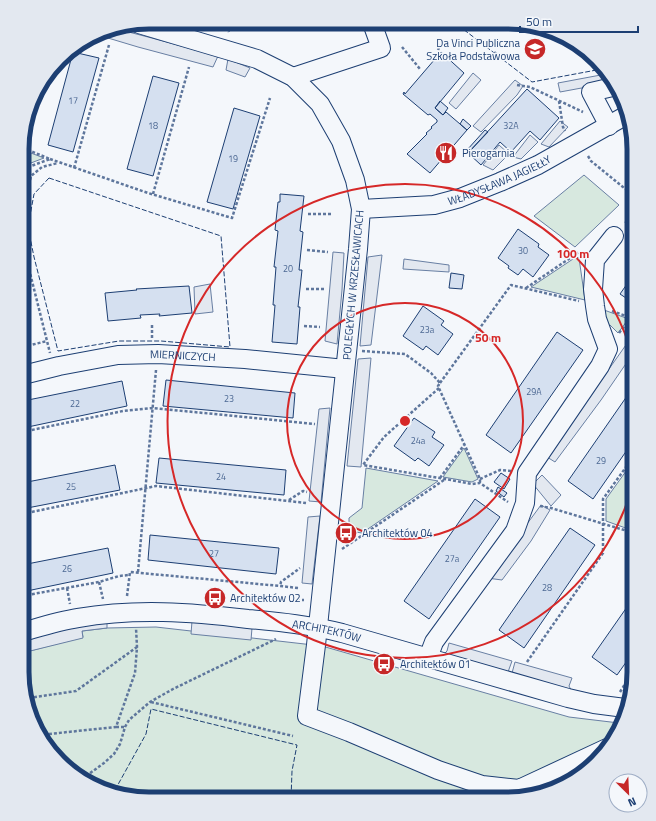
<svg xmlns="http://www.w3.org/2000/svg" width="656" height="821" font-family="'Titillium Web',sans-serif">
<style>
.green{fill:#d7e8df;stroke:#687fa3}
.parking{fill:#e3e8f0;stroke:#687fa3}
.building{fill:#d5e0f0;stroke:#1d3f73}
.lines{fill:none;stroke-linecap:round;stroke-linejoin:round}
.minor-casing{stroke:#1d3f73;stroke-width:20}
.path{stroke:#5e769c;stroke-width:2.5;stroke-dasharray:3 2;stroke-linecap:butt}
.minor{stroke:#f4f7fb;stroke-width:18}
.fence{stroke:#1d3f73;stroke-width:1;stroke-dasharray:5 2;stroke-linecap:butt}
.ring{fill:none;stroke:#d62828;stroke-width:2}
.labels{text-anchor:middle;stroke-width:3;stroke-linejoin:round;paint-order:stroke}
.number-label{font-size:9px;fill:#4b6792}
.poi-label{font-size:11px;fill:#1d3f73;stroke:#f4f7fb;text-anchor:start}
.street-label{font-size:11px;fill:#1d3f73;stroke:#f4f7fb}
.rim{fill:none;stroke:#1d3f73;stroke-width:5}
.centre{fill:#d62828;stroke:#f4f7fb;stroke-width:2}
.ring-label{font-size:12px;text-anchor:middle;font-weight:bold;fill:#d62828;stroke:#f4f7fb;stroke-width:3;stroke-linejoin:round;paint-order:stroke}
</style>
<rect width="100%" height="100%" fill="#f4f7fb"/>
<path class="green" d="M23,150L44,158L23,166Z
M584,175L619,205L575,247L534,216Z
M576,257L579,258L585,300L531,287Z
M604,310L626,318L627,321L618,333L610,325L608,326Z
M464,448L478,479L472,482L443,477Z
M634,460V531L606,521V499Z
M366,468L438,481L362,533L349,531V518L362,508Z
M156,627L322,646L569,717L619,723L613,743L570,782L515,799H140L78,778L39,735L22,673V653L83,637L82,631L107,628Z"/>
<path class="parking" d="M113,28L148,37L218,56L213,67L138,47L98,35L108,29Z
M228,59L250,68L245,77L226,70Z
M473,73L481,80L456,109L449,103Z
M606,74L614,82L560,92L558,83Z
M515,80L523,86L517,95L481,132L473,126Z
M560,121L568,127L549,147L541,144Z
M530,135L538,142L521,159L513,157Z
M499,145L509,154L493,170L483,165Z
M333,252L344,253L342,290L337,344L325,341Z
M382,255L371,345L360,346L368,257Z
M404,259L449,265V272L403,269Z
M210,284L213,312L195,314L194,287Z
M628,342L634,346V352L601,400L555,462L547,457Z
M371,358L361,467L347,466L358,359Z
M330,408L321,502L309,501L319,409Z
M542,475L561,495L551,506L533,484Z
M541,505L550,510L531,541L502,580L487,578Z
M320,516L312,584L302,583L308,517Z
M192,621L252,628L251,640L191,634Z
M107,622V628L82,631L83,638L22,653V640L69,627Z
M449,643L512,661L508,672L444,654L447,651Z
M515,662L572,678L569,686L571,690L512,673Z"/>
<path class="building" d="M73,52L99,58L73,152L48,145Z
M441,52L464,73L435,108L443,115L446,112L467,130L430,173L407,154L427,134L426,133L432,128L431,127L437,122V120L430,114L428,115L403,94L404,92L405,94Z
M153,76L179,83L153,176L127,169Z
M527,89L559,118L540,140L530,131L511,152L500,142L481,165L468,153Z
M440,101L448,108L443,115L435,108Z
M234,108L260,116L233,209L207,202Z
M463,119L471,126L467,130L460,124Z
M485,130L488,132L469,152L467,150Z
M280,194L304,196L300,231L303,232L299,270H302L298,307H300L297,344L272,342L275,305H273L276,267H274L278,231L275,230L278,202H280Z
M518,229L539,244L538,247L549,255L533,277L523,269L518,275L508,268L509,266L498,258Z
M451,273L464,275L462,289L449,288Z
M634,274V307L630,305L632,302L620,294Z
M189,286L192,313L159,316L160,314L140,315L141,318L108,321L105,293L137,290L136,289Z
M423,306L444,321L441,325L453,334L438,355L426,346L423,350L403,336Z
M23,317L29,341L23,343Z
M557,332L583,350L511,453L486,435Z
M166,380L295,393L293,418L163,406Z
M122,381L127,406L23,428V401Z
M634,386V440L593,499L568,481Z
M414,418L435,432L432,437L444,445L429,466L418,458L415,461L394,446Z
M159,458L286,470L284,495L156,483Z
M115,465L120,490L22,509V483Z
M501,473L510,479L504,489L494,482Z
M498,487L507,493L504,497L496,491Z
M475,499L500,517L429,619L404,601Z
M570,528L595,545L524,648L499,630Z
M150,535L279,548L276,574L148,560Z
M108,548L113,573L22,592V565Z
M634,597V651L617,675L592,657Z
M584,769L570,782L526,795Z"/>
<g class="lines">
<g class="minor-casing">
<g id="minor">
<path d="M139,24L257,59L293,77L320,104L341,141L355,180L361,209L358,249L316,645L307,716L349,732L438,770L482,785L519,789L607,748"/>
<path d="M293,77L381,48L372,23"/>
<path d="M609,126L591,92L617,86"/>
<path id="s1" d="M361,209L434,205L460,198L500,182L538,165L625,116"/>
<path id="s2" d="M23,375L59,366L118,355L158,354L245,359L345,369"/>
<path id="s3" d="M22,632C40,627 59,621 78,618C135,608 191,612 248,619C280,622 311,625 342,633L568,698L594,704L625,708"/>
<path d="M428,658L434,642L515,531L525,503L527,473L600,366L608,349L597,319L595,306L593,289L595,260L614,236"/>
</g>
</g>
<path class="path" d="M225,22L229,32
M520,28L521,23
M402,47L420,69
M438,50L440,45
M491,58L496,52
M517,85L530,87L583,112
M559,101L563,127L565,131
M588,156L591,161L634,196
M50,159L148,193L232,218L270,98
M74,168L109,45
M23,169L50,159L23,148
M153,194L189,67
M23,209L31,176L42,167L58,163
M308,214H332
M625,223L634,217
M23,245L50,353
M307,250L328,252
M526,288L579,252
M306,289H324
M612,311L629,317L630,319L619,333
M304,326L320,327
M152,338V325
M23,347L47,341
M362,351L405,354L431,373L440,383L438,386L480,479V483
M440,383L511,285L579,301
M439,388L384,437L363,465L445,479L472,484L480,483L508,502
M22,432L123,411L153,408L315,424
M440,478L464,445
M480,479L500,470L512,471
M289,500L303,491L307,492
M540,506L551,508L634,533
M22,514L156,486L306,503
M342,549L444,480
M138,572L156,370
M99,582L103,599
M67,588L70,604
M298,588L280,586L281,582L300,568
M22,596L99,582L119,576L129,575
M127,596L130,572L280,586
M297,600H304
M527,662L603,553V499L634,456
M620,692L634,670
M29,698L76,691L137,647
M32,698L34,717
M151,702L293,736
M116,727H125
M39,735L116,727L135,673L137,647L136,628
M82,779L104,763L114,754L120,744L125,727L129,720L150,702L173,689L276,639"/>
<use href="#minor" class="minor"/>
<path class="fence" d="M444,23L463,29L532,82L602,69
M49,178L221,236L230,347L161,341H119L58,351L34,257L28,227L34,194Z
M115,790L146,734L151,709L297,745L292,771L291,799"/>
</g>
<g class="ring">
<circle cx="405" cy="421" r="118"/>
<path d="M633 484A237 237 0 1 1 633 358"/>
</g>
<defs>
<g id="school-disc" transform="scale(1.15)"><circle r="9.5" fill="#c62828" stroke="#f4f7fb"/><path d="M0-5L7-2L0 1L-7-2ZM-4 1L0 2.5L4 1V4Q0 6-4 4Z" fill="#fff"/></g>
<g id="restaurant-disc" transform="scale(1.15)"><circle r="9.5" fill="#c62828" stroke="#f4f7fb"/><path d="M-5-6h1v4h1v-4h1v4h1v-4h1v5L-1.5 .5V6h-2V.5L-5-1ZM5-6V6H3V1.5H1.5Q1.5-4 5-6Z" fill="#fff"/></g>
<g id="bus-disc" transform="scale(1.15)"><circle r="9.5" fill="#c62828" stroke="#f4f7fb"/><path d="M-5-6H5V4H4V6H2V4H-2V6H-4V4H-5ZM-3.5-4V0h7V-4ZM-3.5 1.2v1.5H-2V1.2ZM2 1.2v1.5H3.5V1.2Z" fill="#fff"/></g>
</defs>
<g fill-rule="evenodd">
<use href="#school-disc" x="535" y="49"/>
<use href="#restaurant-disc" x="446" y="153"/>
<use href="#bus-disc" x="346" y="533"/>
<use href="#bus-disc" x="215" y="598"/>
<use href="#bus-disc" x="384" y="664"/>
</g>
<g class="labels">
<g class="number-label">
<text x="73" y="104">17</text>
<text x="153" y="129">18</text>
<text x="511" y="129">32A</text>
<text x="233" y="162">19</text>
<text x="523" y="254">30</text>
<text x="288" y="272">20</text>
<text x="427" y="333">23a</text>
<text x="534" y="395">29A</text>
<text x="229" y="402">23</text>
<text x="75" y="407">22</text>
<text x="418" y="444">24a</text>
<text x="601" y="464">29</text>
<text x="221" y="480">24</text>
<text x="71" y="490">25</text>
<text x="214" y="557">27</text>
<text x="452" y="562">27a</text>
<text x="67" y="572">26</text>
<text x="547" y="591">28</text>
</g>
<g class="poi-label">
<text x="520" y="47" text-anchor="end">Da Vinci Publiczna<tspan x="520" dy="13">Szkoła Podstawowa</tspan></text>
<text x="462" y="157">Pierogarnia</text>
<text x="362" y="537">Architektów 04</text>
<text x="230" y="602">Architektów 02</text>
<text x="400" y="668">Architektów 01</text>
</g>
<g class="street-label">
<text dy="4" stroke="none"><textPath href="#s1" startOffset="143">WŁADYSŁAWA JAGIEŁŁY</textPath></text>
<text transform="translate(353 285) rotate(-85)" y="4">POLEGŁYCH W KRZESŁAWICACH</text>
<text dy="4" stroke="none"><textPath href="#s2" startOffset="162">MIERNICZYCH</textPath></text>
<text dy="4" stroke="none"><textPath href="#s3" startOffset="308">ARCHITEKTÓW</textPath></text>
</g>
</g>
<path d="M0 0H656V821H0ZM149 29H507A120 120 0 0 1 627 149V672A120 120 0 0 1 507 792H149A120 120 0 0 1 29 672V149A120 120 0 0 1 149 29Z" fill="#e3e8f0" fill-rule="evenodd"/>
<path class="rim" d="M149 29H507A120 120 0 0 1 627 149V672A120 120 0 0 1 507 792H149A120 120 0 0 1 29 672V149A120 120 0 0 1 149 29Z"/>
<circle cx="405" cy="421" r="6" class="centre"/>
<g class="ring-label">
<text x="573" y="258">100 m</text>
<text x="488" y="342">50 m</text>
</g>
<g transform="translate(628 793) rotate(156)"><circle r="19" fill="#f4f7fb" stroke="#9eadc5"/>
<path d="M0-3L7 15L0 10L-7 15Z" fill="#c62828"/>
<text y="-6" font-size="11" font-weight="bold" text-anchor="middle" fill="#1d3f73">N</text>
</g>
<path d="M520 26v6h118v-6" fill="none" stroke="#1d3f73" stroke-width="2"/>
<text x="526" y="26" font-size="12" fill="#1d3f73" stroke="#f4f7fb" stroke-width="3" paint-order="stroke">50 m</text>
</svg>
